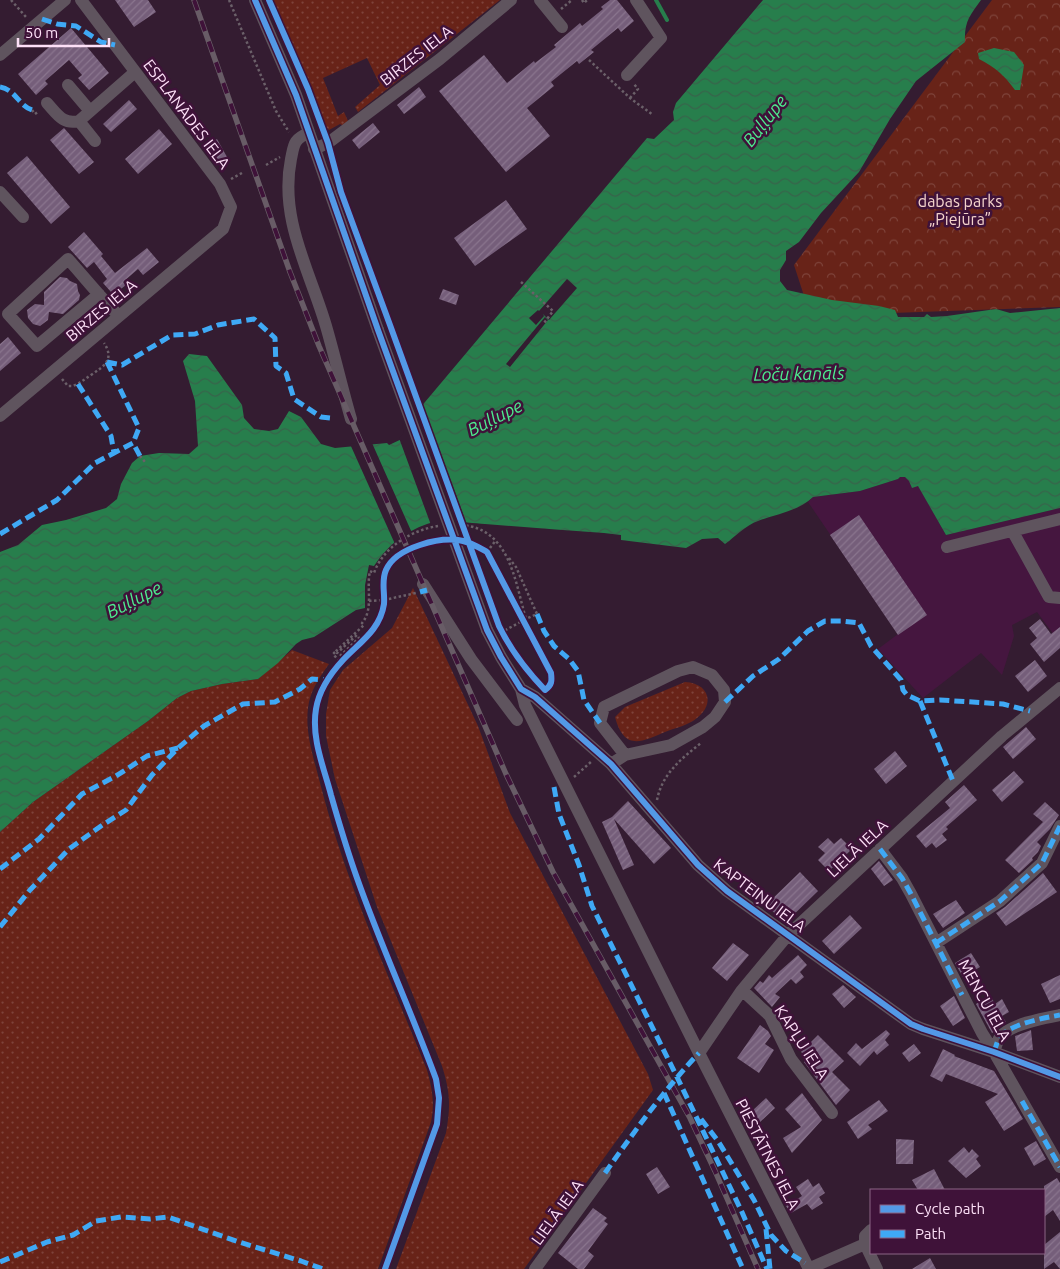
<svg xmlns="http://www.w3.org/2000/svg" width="1060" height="1269" font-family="Ubuntu,sans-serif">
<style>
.built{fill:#45163f}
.grass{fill:url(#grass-dots)}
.park{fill:url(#park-crowns)}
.water{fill:url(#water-waves)}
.pier{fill:#341c31}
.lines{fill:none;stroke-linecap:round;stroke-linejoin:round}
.stream{stroke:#277e4c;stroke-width:4}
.building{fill:url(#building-hatch)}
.path{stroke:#6b6069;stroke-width:2.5;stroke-dasharray:2.5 2.5;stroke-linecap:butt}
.minor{stroke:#5f545e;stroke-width:12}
.rail-casing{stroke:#685c66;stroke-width:5.5}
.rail{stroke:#3f1239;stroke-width:4;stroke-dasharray:11;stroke-linecap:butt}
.minor-bridge{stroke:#5f545e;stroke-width:12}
.quiet{stroke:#3fa9f5;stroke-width:5;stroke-dasharray:10 5;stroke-linecap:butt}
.cycleway-casing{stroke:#3f1239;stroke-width:9}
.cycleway{stroke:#5399e6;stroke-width:6}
.labels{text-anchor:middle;stroke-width:5;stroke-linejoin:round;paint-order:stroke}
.street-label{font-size:16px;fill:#fde0f7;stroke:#3f1239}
.park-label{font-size:16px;fill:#f3d3cb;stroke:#3f1239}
.water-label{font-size:18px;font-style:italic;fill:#4ded8f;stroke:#3f1239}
</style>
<defs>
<pattern id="grass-dots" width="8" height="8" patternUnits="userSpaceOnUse" patternTransform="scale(1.25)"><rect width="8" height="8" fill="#682318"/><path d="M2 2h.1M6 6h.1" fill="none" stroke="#7e433a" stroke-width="1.8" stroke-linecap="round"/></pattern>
<pattern id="park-crowns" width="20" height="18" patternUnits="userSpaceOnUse" patternTransform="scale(1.25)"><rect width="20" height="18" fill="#682318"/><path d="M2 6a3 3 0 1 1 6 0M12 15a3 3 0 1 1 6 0" fill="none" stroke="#7e433a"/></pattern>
<pattern id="water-waves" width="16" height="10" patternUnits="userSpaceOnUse" patternTransform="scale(1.25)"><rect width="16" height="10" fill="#277e4c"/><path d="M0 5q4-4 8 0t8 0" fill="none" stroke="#38634b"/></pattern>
<pattern id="building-hatch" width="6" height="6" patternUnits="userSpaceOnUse" patternTransform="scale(1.25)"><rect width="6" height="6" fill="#755e7a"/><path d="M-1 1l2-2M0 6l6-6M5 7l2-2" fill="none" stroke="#8a758e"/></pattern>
</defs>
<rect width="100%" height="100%" fill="#341c31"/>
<path class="built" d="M900,477H905L918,485L946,535L1060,508V643L1037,612L1012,625L1014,636L1002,675L981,653L923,698L878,649L898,634L808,502L813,497L860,491L898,479Z"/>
<path class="grass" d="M273,0H500L358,112L355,107L380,85L367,58L323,78L338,116L344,112L348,121L344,126L340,124L329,130L326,127Z
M413,588L478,726L510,813L648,1074L653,1090L524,1269H396L446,1133C451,1105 450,1092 442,1066L377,907L335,779L326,736V714L330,690L343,670L392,628Z
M292,650L329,664C319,678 310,691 308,708C305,732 313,756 319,779C344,879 388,974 427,1070C432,1088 435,1103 431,1122L378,1269H0V832L33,802L148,721L177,698L191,691L222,684L258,679Z
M685,682C708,683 716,703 697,718C689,725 675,728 665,732C640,743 624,750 615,717L625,707Z"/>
<path class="park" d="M992,0H1060V307L836,315L807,305L794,265Z"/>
<path class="water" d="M763,0H981C970,15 964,22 965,42L916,81L890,119L859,172L821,213L799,242L786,251V260L780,270V281L787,290L832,300L879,306L895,310L898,317H924L927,314L931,317L947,316L996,309L1010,313L1060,308V508L946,535L918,486L912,488L909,481L905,477H900L898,479L860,491L813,497C799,511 776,514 758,521C746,525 736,536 725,544L718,538L702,539L686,548L621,540V535L604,533C564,530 525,527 485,524C470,523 440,519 427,524C404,532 387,546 374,566L369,565L365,585V608L356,610L314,637L302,640L296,644L278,663L258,679L222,684L191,691L177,698L148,721L33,802L0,832V552L18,545L42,525L66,520L106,508L117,499L121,484L132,463L140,456L159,453L189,454L198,446L195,401L183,361L189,354L207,356L242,405L244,418L254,429L269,431L278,429L289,411L301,417L321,444L335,448L387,443L389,445L404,438V427L647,138L654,139L674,120L673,112L676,103Z
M994,48L1014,52L1024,65L1020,90H1015C1004,75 996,68 979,59L978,53Z"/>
<path class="pier" d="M567,279L577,288L549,320L543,314L544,316L536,325L529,318L538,310L539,311Z
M545,317L548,320L510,367L506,364Z
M422,402L467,525H431L399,438L404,433L402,425Z
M372,443L412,533L395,544L350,444Z"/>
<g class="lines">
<path class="stream" d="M656,0L667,20"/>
</g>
<path class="building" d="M115,0H148L156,12L134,27Z
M610,0H617L634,21L621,32L618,28L591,50L594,52L579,64L577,61L551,82L554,86L527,108L550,136L506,172L439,91L484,55L507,83L534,61L535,63L556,47L554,45L580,23L582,26L603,9L601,7Z
M71,28L109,73L89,90L78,78L82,75L69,60L45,81L48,84L36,95L18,74Z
M419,87L426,97L404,114L397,105Z
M129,100L137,109L111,132L103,124Z
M373,123L380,132L359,149L352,140Z
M64,128L94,162L79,174L50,140Z
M159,129L172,144L138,174L125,159Z
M217,139L227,157L218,162L209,144Z
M27,156L70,207L51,224L7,173Z
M506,200L527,229L475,266L454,238Z
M84,232L103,254L101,256L115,273L147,248L159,262L143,275L138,269L123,282L126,285L117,292L115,289L111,292L103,283L107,279L94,262L87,268L68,247Z
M60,277L67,278L70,281L77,284L78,291L80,295L79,300L63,314L49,312L48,320L40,326L33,324L28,318L27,310L35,304L44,305V292Z
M443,289L459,295L456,305L439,299Z
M8,337L21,353L0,371V344Z
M859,515L927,615L898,635L830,535Z
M1040,619L1051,634L1060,627V648L1044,662L1030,644L1037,638L1029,628Z
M1035,660L1047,676L1028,692L1015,676Z
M1026,727L1036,739L1013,759L1003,747Z
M895,751L907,766L886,784L874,769Z
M1014,771L1024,782L1002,802L992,790Z
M964,785L977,800L946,827L948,829L942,834L947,840L936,848L932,843L926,848L916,836L950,808L945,802Z
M628,801L671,848L654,864L614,819L634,865L623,870L602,822L612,817Z
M1045,802L1059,815L1050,829L1037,842L1041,846L1038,852L1032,858L1033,860L1019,873L1005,860L1043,822L1033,814Z
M828,838L834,844L841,838L852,849L829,871L818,860L825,853L818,847Z
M879,861L893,880L884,886L871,869Z
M800,872L818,891L785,923L766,905Z
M1043,873L1057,892L1006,926L996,913L1005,907Z
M956,900L965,913L943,928L933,914Z
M850,915L862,928L834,954L822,941Z
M733,943L749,955L727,981L712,968Z
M971,953L980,967L963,977L955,963Z
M798,955L807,965L800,972L804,977L796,984L791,979L775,994L780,997L772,1007L754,988L760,981L763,983L769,975L772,978Z
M1060,975V999L1050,1003L1041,984Z
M843,985L856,997L844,1008L832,994Z
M990,995L995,1004L1002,999L1009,1012L1002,1016L1006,1022L992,1033L976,1004Z
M954,996L965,1018L953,1026L940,1006Z
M760,1025L768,1031L771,1036L765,1044L774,1050L759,1073L737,1058Z
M886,1030L890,1034L885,1040L889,1045L877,1055L874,1051L860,1066L847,1053L856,1043L862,1049Z
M1031,1030L1033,1050L1017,1051L1015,1036Z
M818,1035L844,1061L832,1072L850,1090L836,1105L804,1062L808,1058L801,1052Z
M914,1044L921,1053L909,1062L902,1053Z
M943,1049L955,1055L954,1056L994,1071L1023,1119L1004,1131L985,1102L998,1094L946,1074L942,1082L930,1076Z
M802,1093L822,1120L792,1153L783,1138L801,1127L785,1109Z
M766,1098L775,1108L760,1122L751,1112Z
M879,1100L888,1111L868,1125L872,1129L858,1139L847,1122Z
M896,1139L914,1140L913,1164H896Z
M1036,1141L1046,1159L1034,1166L1024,1148Z
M964,1147L969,1153L972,1149L979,1156L976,1159L981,1166L966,1178L948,1161Z
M657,1167L670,1187L658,1194L646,1174Z
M934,1169L945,1190H918L912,1180Z
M1057,1178L1060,1183V1221L1053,1210L1044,1217V1186Z
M808,1179L813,1187L819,1183L825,1193L819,1197L823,1203L812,1210L807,1204L791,1213L786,1206L802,1196L796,1187Z
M593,1208L607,1218L604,1221L608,1224L588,1251L594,1256L584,1269H578L558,1253Z
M1060,1232V1269L1054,1262L1044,1269V1245Z
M930,1258L936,1269H912Z"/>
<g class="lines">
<path class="path" d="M11,0L26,17
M229,0L276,111L289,132
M582,0L584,3L587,0
M561,9L572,0
M589,60L630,98L653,115
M630,98L638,89L634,84
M32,110L35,114L39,111
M266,165L280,157
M231,179L242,173
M521,282L553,311L544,323
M62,379L68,386H73C80,383 85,379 91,375C104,366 115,360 104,343
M140,456L145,462
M461,525C510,528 515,582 526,619L502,632
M487,552L496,540
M509,558L516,567L537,614L526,619
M369,601L384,600L416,593
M335,652L333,654L341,663
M343,660L340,656L359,638L357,635L337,653L335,652L364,625L362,623C374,609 366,588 370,571L374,573C383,547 412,530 438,526
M574,777L592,761
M657,800C662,774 681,759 701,743"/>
<path class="minor" d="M255,0L296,95L378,330
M540,0L562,27
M0,55L65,0
M627,75L661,38L636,0
M68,85L90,111
M47,103C57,114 63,125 79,121
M309,133C293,139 294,145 291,159C279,219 310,271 326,326C335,357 342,388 351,419
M95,141L79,121L135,72
M314,149L328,143L440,59L511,0
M0,192L23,217
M99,294L37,346L8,314L68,259C85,278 101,298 119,316
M0,416L223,229L231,207L220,184L81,0
M1013,532L1049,597L1060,598
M947,547L1060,519
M423,584L471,659L517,720
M487,630L501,657L521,689L535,697L611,764L698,865L727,891L911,1024L923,1029L994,1052L1060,1077
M521,689L525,705L699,1053L809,1269
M611,764L625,755L600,723L604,707L678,671L693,667L712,675L724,690L725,702L715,717L703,727L671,745L625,755
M880,849L902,878L911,894L982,1033L994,1052L1060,1167
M936,943L1000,901L1042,863L1060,826
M742,990L770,1016L791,1059L832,1113
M994,1052C996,1047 997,1041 1000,1037C1010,1024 1044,1018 1060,1015
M699,1053L742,990L788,935L1002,736L1060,688
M871,1230L865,1236V1244L877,1269
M535,1269L605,1173
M808,1269L865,1244"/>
<g class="rail-casing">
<path id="rail" d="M194,0L290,272L319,346L506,774L553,872L690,1118L715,1171L758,1269"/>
</g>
<use href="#rail" class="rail"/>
<path class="minor-bridge" d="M378,330L487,630"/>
<path class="quiet" d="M42,19L57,24L76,26L101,42L115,45
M0,87C16,90 18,105 32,110
M107,362L122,365L172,335L195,334L218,325L254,319L275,338L276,366L286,373L294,399L321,417L331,418
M107,362L139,428L133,443
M78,384L111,436L114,453L133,443L140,456
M0,534L57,500L95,463L114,453
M420,592L427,590
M537,614L544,631L554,646L569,659L578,671L584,700L600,723
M920,701L953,781
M725,702L753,676L779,659L808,631L825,621H842L859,623L871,646L901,680L903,690L907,695L920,701L940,700L1003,704L1030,711
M554,787L559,814L579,865L592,906L677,1077L741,1210L767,1269
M880,849L902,878L911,894L962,995
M0,869L39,839L82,794L116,776L147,756L178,748
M0,927L30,890L69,849L101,826L126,810L152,775L178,748L204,726L243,704L275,702L300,689L312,679L327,680
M936,943L1000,901L1042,863L1060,826
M994,1052C996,1047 997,1041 1000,1037C1010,1024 1044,1018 1060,1015
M664,1093L743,1269
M1022,1101L1060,1167
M701,1119L718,1141L754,1200L771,1235L786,1251L805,1263
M605,1173C634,1132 664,1090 699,1053
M766,1229L770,1269
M0,1262L47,1242L73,1235L96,1221L121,1217L150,1219L168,1217L239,1242L301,1261L323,1269"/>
<g class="cycleway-casing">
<path id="cycleway" d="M255,0L296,95L378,330L487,630L501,657L521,689L535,697L611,764L698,865L727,891L911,1024L923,1029L994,1052L1060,1077
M269,0L308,89L328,143L341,192L390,325L499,626C511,651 526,670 545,690C552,685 552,681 551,673L487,552C480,548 472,543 463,541C441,536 396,547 386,570C381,581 385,592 384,604C380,630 360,642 343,660C330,674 319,690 316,709C311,738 324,768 331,795C339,823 347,850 357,878C381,946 411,1011 436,1079L439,1098L437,1124L385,1269"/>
</g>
<use href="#cycleway" class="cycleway"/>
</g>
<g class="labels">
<g class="street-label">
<text transform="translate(416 55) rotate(-38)" y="6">BIRZES IELA</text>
<text transform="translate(187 114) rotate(53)" y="6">ESPLANĀDES IELA</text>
<text transform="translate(101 310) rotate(-40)" y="6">BIRZES IELA</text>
<text transform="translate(857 848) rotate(-43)" y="6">LIELĀ IELA</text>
<text transform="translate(760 895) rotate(37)" y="6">KAPTEIŅU IELA</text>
<text transform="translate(985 1000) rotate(61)" y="6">MENCU IELA</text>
<text transform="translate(802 1042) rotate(57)" y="6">KAPĻU IELA</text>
<text transform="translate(768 1154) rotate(63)" y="6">PIESTĀTNES IELA</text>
<text transform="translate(557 1212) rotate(-54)" y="6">LIELĀ IELA</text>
</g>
<g class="park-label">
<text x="960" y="207">dabas parks<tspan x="960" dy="18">„Piejūra”</tspan></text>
</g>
<g class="water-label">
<text transform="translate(765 121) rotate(-52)" y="6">Buļļupe</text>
<text transform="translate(799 374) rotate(-1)" y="6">Loču kanāls</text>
<text transform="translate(495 418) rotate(-27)" y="6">Buļļupe</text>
<text transform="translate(134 600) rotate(-27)" y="6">Buļļupe</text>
</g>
</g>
<rect x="870" y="1189" width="175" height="65" fill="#3f1239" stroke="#8b6485"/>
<rect x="880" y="1205" width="25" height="8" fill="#5399e6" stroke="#8b6485"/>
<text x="915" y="1214" font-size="15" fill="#fde0f7">Cycle path</text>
<rect x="880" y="1230" width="25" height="8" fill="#3fa9f5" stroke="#8b6485"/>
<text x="915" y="1239" font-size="15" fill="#fde0f7">Path</text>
<path d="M18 38v8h91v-8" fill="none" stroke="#fde0f7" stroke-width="2.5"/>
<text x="25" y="38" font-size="15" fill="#fde0f7" stroke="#3f1239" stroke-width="4" paint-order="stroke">50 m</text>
</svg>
